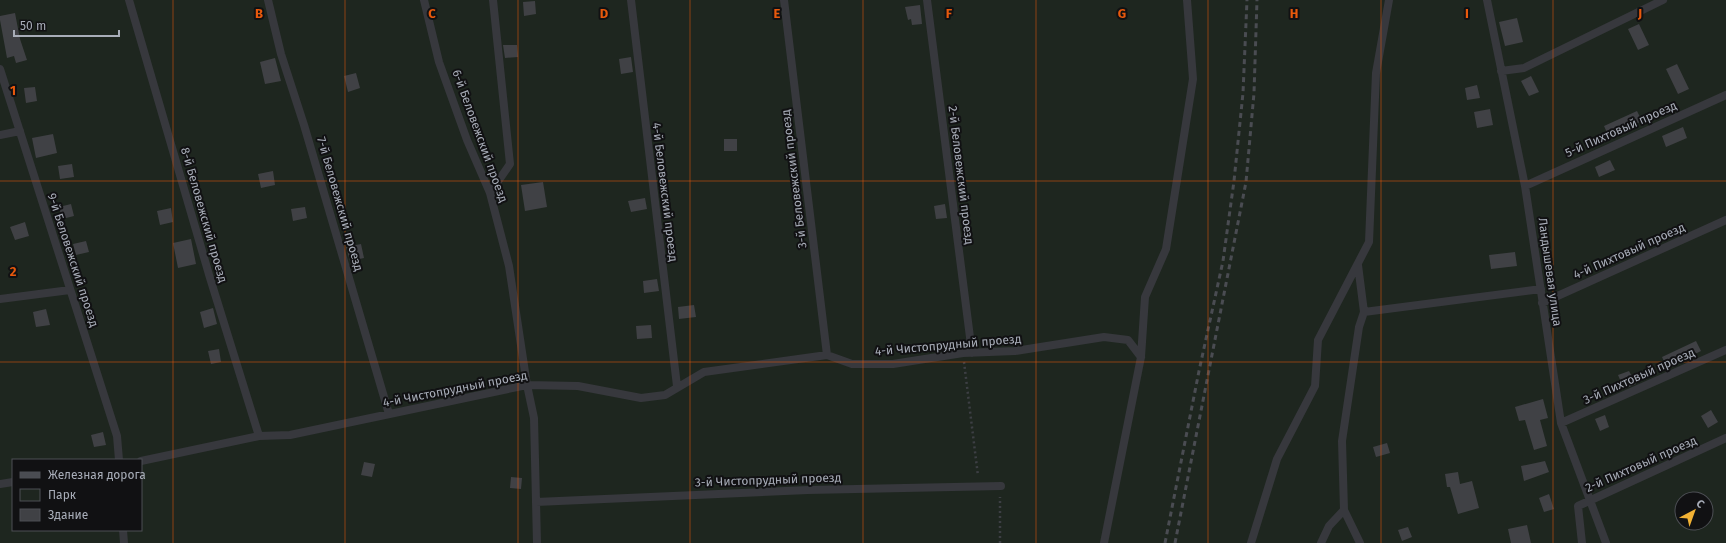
<svg xmlns="http://www.w3.org/2000/svg" width="1726" height="543" font-family="'Fira Sans',sans-serif">
<style>
.green{fill:#1e261f;fill-rule:evenodd}
.building{fill:#404145}
.lines{fill:none;stroke-linecap:round;stroke-linejoin:round}
.path{stroke:#3d3f44;stroke-width:2.5;stroke-dasharray:2 3;stroke-linecap:butt}
.service{stroke:#37383d;stroke-width:8}
.rail{stroke:#4a4c52;stroke-width:3;stroke-dasharray:5 4;stroke-linecap:butt}
.grid{fill:none;stroke:#e8590c;stroke-width:1;stroke-opacity:0.55}
.labels{text-anchor:middle;stroke-width:4;stroke-linejoin:round;paint-order:stroke}
.street-label{font-size:12px;fill:#a8adb8;stroke:#111113}
.grid-label{font-size:13px;text-anchor:middle;font-weight:bold;fill:#e8590c;stroke:#111113;stroke-width:4;stroke-linejoin:round;paint-order:stroke}
</style>
<rect width="100%" height="100%" fill="#161618"/>
<path class="green" d="M0,0H1726V543H0ZM13,460H141V530H13ZM1682,499H1706V523H1682Z"/>
<path class="building" d="M535,1L536,14L524,16L523,2Z
M920,5L922,24L912,25L911,19L908,20L905,7Z
M15,13L20,39L27,60L16,63L14,56L7,58L0,20V16Z
M1517,18L1523,42L1505,46L1499,22Z
M1639,24L1649,45L1638,50L1628,29Z
M503,45H517L518,57L505,58Z
M631,57L633,72L621,74L619,59Z
M275,58L281,81L265,84L260,62Z
M1677,64L1689,89L1678,94L1666,69Z
M356,73L360,88L348,92L344,76Z
M1531,76L1539,92L1529,96L1521,81Z
M1477,85L1480,98L1467,100L1465,88Z
M35,87L37,101L26,103L24,88Z
M1490,109L1493,125L1477,128L1474,112Z
M1637,111L1642,121L1609,137L1604,126Z
M1683,127L1687,138L1666,147L1662,136Z
M53,134L57,153L36,158L32,138Z
M724,139H737V151H724Z
M1610,160L1615,170L1599,177L1595,167Z
M72,164L74,177L60,179L58,166Z
M273,171L275,185L261,188L258,174Z
M543,182L547,207L525,211L521,185Z
M645,198L647,209L631,212L628,201Z
M71,204L74,216L62,219L59,207Z
M945,204L947,218L936,219L934,206Z
M305,207L307,218L293,221L291,209Z
M171,208L173,222L160,225L157,211Z
M25,222L29,236L15,240L10,227Z
M191,239L196,264L178,268L173,243Z
M86,241L89,252L76,255L73,244Z
M361,244L364,258L350,261L346,247Z
M1515,252L1517,266L1491,269L1489,255Z
M657,279L659,291L644,293L643,281Z
M694,305L696,317L679,319L678,307Z
M213,308L217,324L204,328L200,312Z
M46,309L50,325L36,327L33,312Z
M651,325L652,338L637,339L636,326Z
M1696,341L1701,351L1667,368L1662,357Z
M219,349L221,362L211,364L208,351Z
M1629,371L1636,384L1624,389L1618,375Z
M1543,399L1548,418L1540,420L1547,446L1534,450L1525,420L1519,421L1515,407Z
M1711,410L1718,422L1708,428L1701,416Z
M1605,415L1609,427L1600,431L1595,419Z
M103,432L106,445L94,447L91,435Z
M1387,443L1390,453L1376,457L1373,447Z
M1545,461L1549,472L1524,481L1521,466Z
M364,462L375,464L372,477L361,475Z
M1458,472L1460,484L1472,481L1479,508L1458,514L1450,487H1447L1445,474Z
M511,477L522,478L521,489L510,488Z
M1549,494L1554,509L1544,512L1539,498Z
M1527,525L1531,543H1511L1508,529Z
M1408,527L1412,537L1402,541L1398,530Z"/>
<g class="lines">
<path class="path" d="M964,362L978,476
M1000,543V497"/>
<path class="service" d="M129,0L210,278L259,436
M268,0L281,54L304,125L389,414
M424,0L439,62L467,140L490,193L509,266L527,385L534,418L537,543
M631,0L677,386
M784,0L827,355
M927,0L972,353
M1487,0L1525,186L1561,423L1606,543
M0,69L117,436L119,460
M1501,71L1524,68L1663,0
M0,135L20,131
M1525,186L1726,95
M490,193L510,164L493,0
M1358,265L1364,312L1541,289
M0,299L70,290
M1542,303L1726,220
M1561,423L1726,350
M141,461L259,436L290,435L527,385L578,386L641,398L665,395L704,372L827,355L852,364H893L963,353L1015,351L1104,337L1128,340L1141,357
M0,484L13,482
M536,502L808,490L1001,486
M123,530L124,543
M1104,543L1141,357L1145,297L1166,249L1193,79L1187,0
M1251,543L1277,459L1315,386L1318,340L1369,242L1376,73L1389,0
M1321,543L1329,526L1344,510
M1360,543L1344,510L1342,441L1359,327L1364,312
M1582,543L1578,506L1726,438"/>
<path class="rail" d="M1165,543L1199,371L1223,261L1234,181L1243,93L1247,0
M1175,543L1246,182L1254,93L1257,0"/>
</g>
<path class="grid" d="M173,0V543M345,0V543M518,0V543M690,0V543M863,0V543M1036,0V543M1208,0V543M1381,0V543M1553,0V543M0,181H1726M0,362H1726"/>
<g class="labels">
<g class="street-label">
<text transform="translate(1621 129) rotate(-24)" y="4">5-й Пихтовый проезд</text>
<text transform="translate(480 136) rotate(70)" y="4">6-й Беловежский проезд</text>
<text transform="translate(961 175) rotate(83)" y="4">2-й Беловежский проезд</text>
<text transform="translate(794 179) rotate(-97)" y="4">3-й Беловежский проезд</text>
<text transform="translate(665 192) rotate(83)" y="4">4-й Беловежский проезд</text>
<text transform="translate(340 204) rotate(74)" y="4">7-й Беловежский проезд</text>
<text transform="translate(204 215) rotate(74)" y="4">8-й Беловежский проезд</text>
<text transform="translate(1629 251) rotate(-24)" y="4">4-й Пихтовый проезд</text>
<text transform="translate(73 260) rotate(72)" y="4">9-й Беловежский проезд</text>
<text transform="translate(1550 272) rotate(82)" y="4">Ландышевая улица</text>
<text transform="translate(948 345) rotate(-5)" y="4">4-й Чистопрудный проезд</text>
<text transform="translate(1639 376) rotate(-24)" y="4">3-й Пихтовый проезд</text>
<text transform="translate(455 389) rotate(-11)" y="4">4-й Чистопрудный проезд</text>
<text transform="translate(1641 464) rotate(-24)" y="4">2-й Пихтовый проезд</text>
<text transform="translate(768 480) rotate(-2)" y="4">3-й Чистопрудный проезд</text>
</g>
</g>
<g class="grid-label">
<text x="259" y="18">B</text>
<text x="432" y="18">C</text>
<text x="604" y="18">D</text>
<text x="777" y="18">E</text>
<text x="949" y="18">F</text>
<text x="1122" y="18">G</text>
<text x="1294" y="18">H</text>
<text x="1467" y="18">I</text>
<text x="1640" y="18">J</text>
<text x="13" y="95">1</text>
<text x="13" y="276">2</text>
</g>
<rect x="12" y="459" width="130" height="72" fill="#111113" stroke="#4d4f55"/>
<rect x="20" y="472" width="20" height="6" fill="#4a4c52" stroke="#4d4f55"/>
<text x="48" y="479" font-size="12" fill="#a8adb8">Железная дорога</text>
<rect x="20" y="489" width="20" height="12" fill="#1e261f" stroke="#4d4f55"/>
<text x="48" y="499" font-size="12" fill="#a8adb8">Парк</text>
<rect x="20" y="509" width="20" height="12" fill="#404145" stroke="#4d4f55"/>
<text x="48" y="519" font-size="12" fill="#a8adb8">Здание</text>
<g transform="translate(1694 511) rotate(41)"><circle r="19" fill="#111113" stroke="#4d4f55"/>
<path d="M0-3L7 15L0 10L-7 15Z" fill="#f2b134"/>
<text y="-6" font-size="11" font-weight="bold" text-anchor="middle" fill="#a8adb8">С</text>
</g>
<path d="M14 30v6h105v-6" fill="none" stroke="#a8adb8" stroke-width="2"/>
<text x="20" y="30" font-size="12" fill="#a8adb8" stroke="#111113" stroke-width="3" paint-order="stroke">50 m</text>
</svg>
